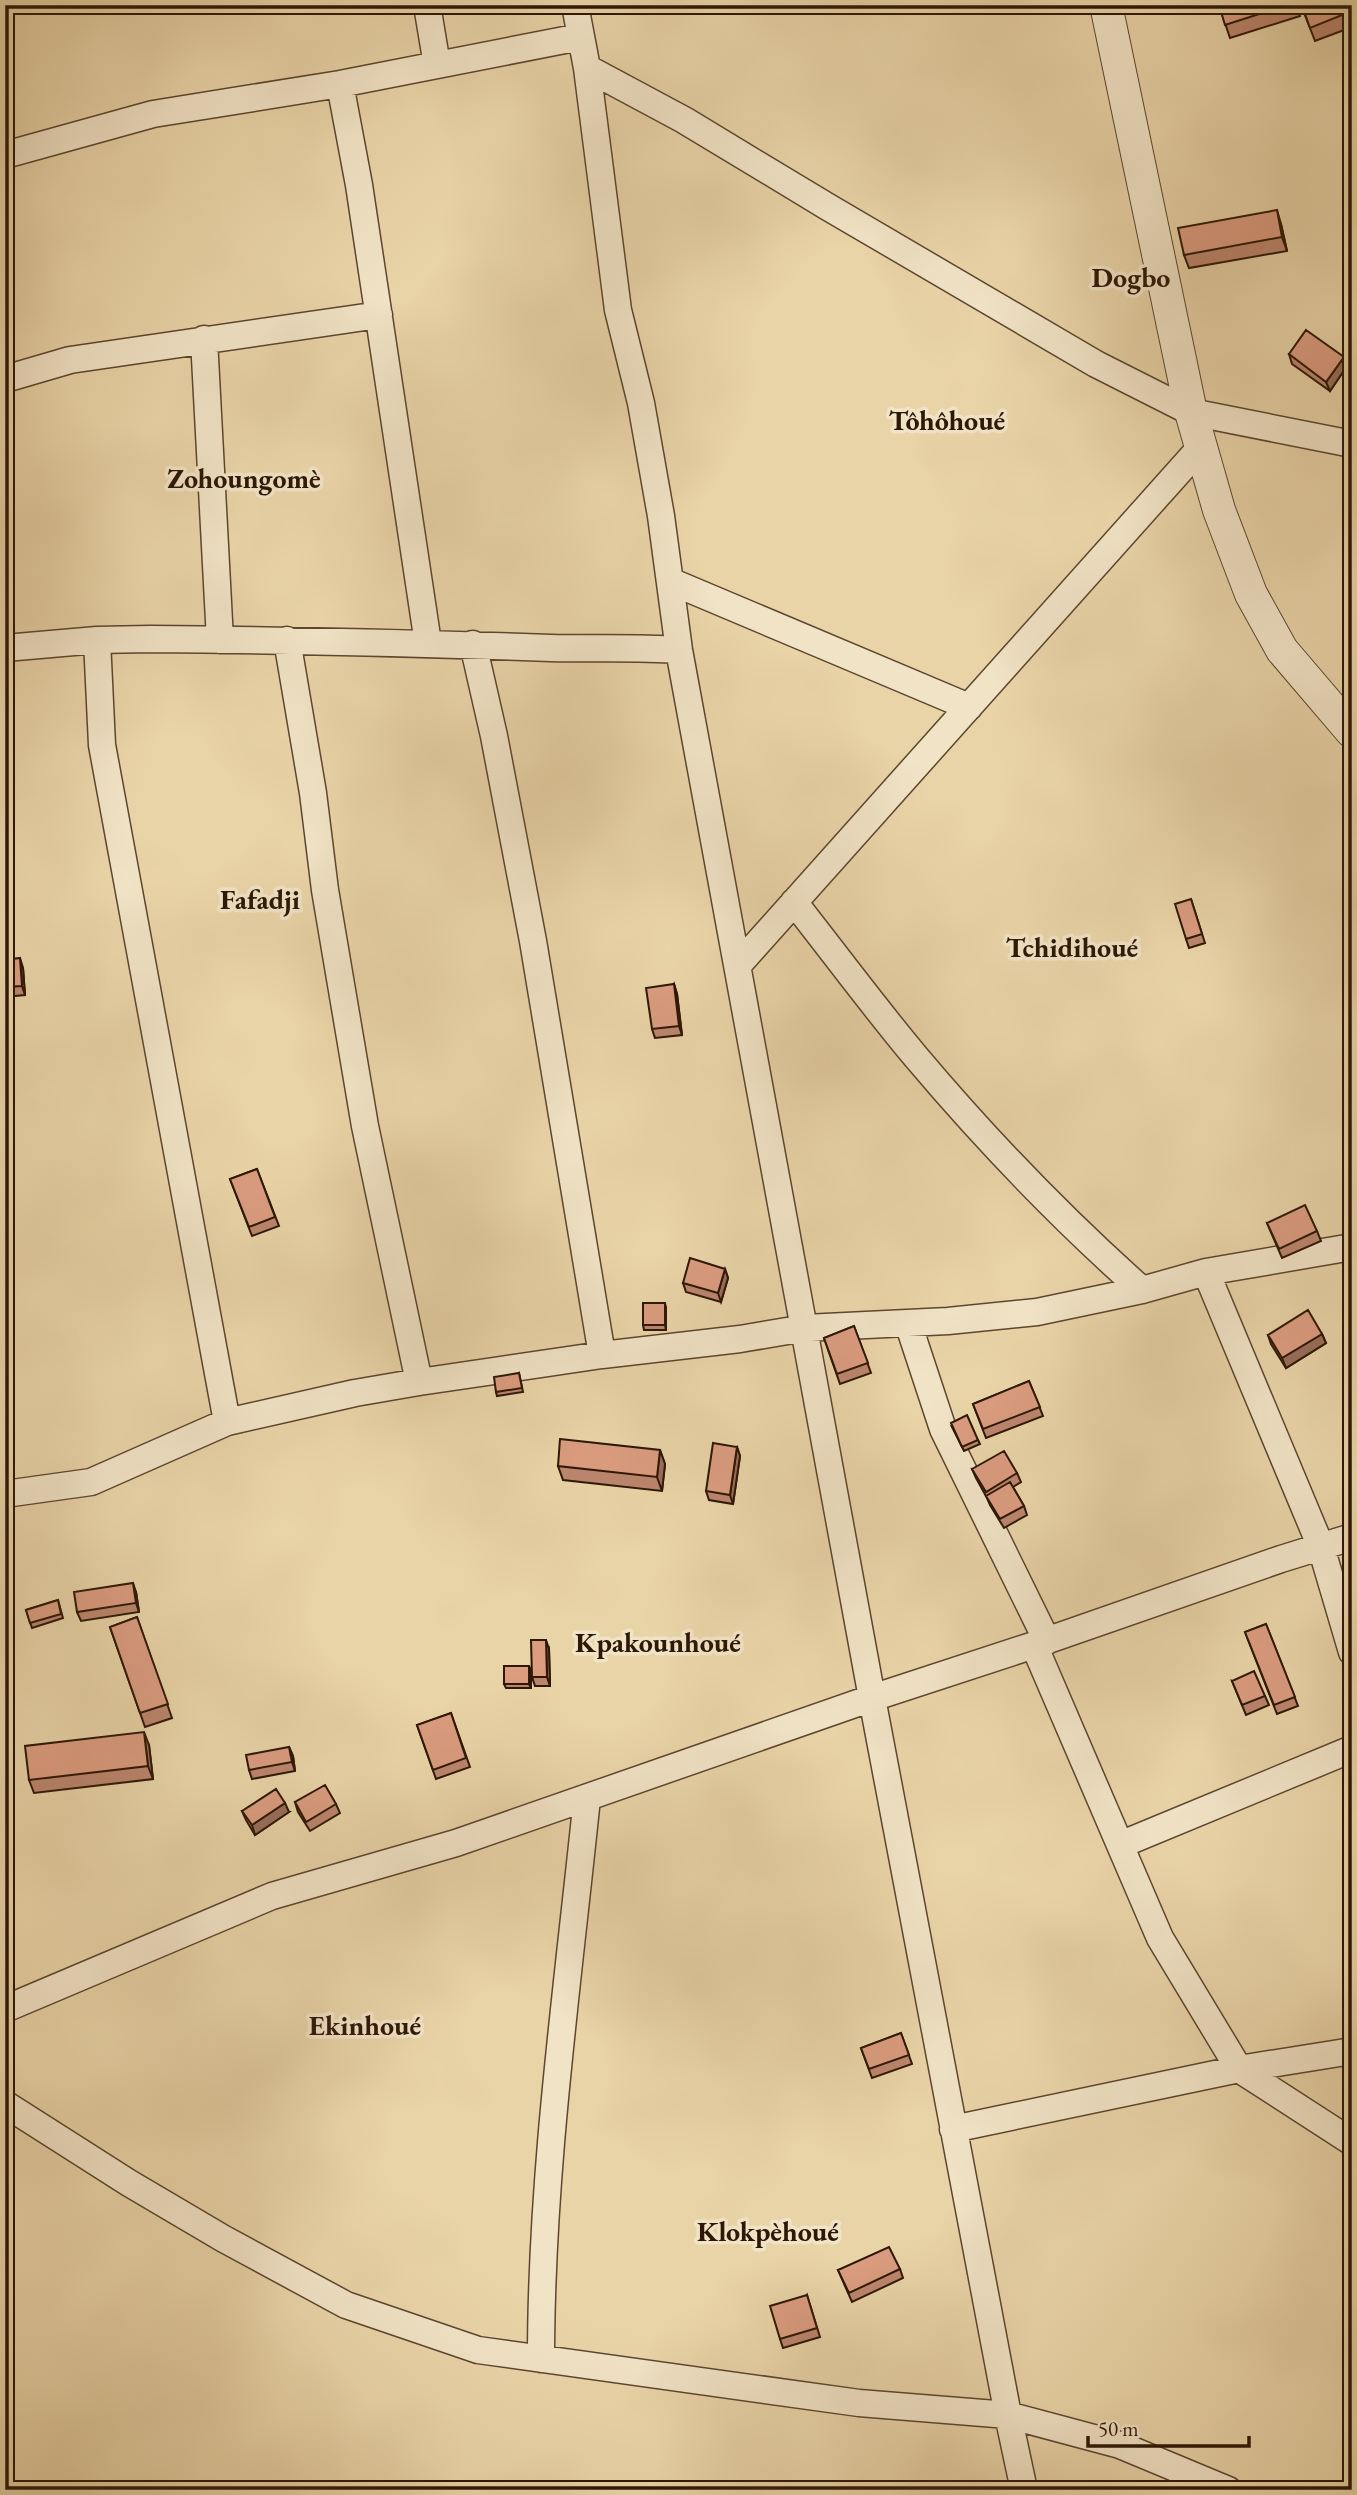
<svg xmlns="http://www.w3.org/2000/svg" width="1357" height="2495" font-family="'EB Garamond',serif">
<style>
.lines{fill:none;stroke-linecap:round;stroke-linejoin:round}
.minor-casing{stroke:#5c462e;stroke-width:29}
.tertiary-casing{stroke:#5c462e;stroke-width:34}
.minor{stroke:#f1e3c6;stroke-width:26}
.tertiary{stroke:#f1e3c6;stroke-width:32}
.wall{fill:#bc866e;stroke:#2d1706;stroke-width:2}
.shaded-wall{fill:#996d5a;stroke:#2d1706;stroke-width:2}
.building{fill:#db9c80;stroke:#2d1706;stroke-width:2}
.labels{text-anchor:middle;stroke-width:7;stroke-linejoin:round;paint-order:stroke}
.quarter-label{font-size:28px;font-weight:bold;fill:#2d1706;stroke:#f1e3c6}
</style>
<rect width="100%" height="100%" fill="#e9d4a8"/>
<filter id="stains"><feTurbulence type="fractalNoise" baseFrequency=".00286" numOctaves="4"/><feColorMatrix values="0 0 0 0 .2 0 0 0 0 .09 0 0 0 0 .02 0 0 0 .5 -.17"/></filter>
<radialGradient id="worn" r=".72"><stop offset=".6" stop-color="#630" stop-opacity="0"/><stop offset="1" stop-color="#630" stop-opacity=".3"/></radialGradient>
<g class="lines">
<g class="minor-casing">
<path id="minor" d="M427,5L437,65
M575,5L587,68L618,310L641,403L661,516L679,650L872,1698L1008,2415L1024,2490
M587,68L684,120L828,207L1096,364L1191,412L1352,444
M340,84L359,185L428,643
M5,155L153,114L340,84L580,37
M204,339L220,640
M5,379L70,360L379,315
M670,581L969,707
M97,640L102,745L227,1422
M287,640L313,793L325,890L365,1126L419,1382
M473,644L494,736L533,941L602,1355
M5,648L97,640L150,639C284,640 417,643 551,648C594,649 636,647 679,650
M794,902C835,954 874,1007 916,1057C986,1140 1061,1218 1142,1290
M738,965L1201,447
M1206,1272L1321,1547L1352,1652
M908,1323L943,1429L1047,1641
M5,1494L91,1482L227,1422L355,1393L419,1382L602,1355L740,1339L805,1328L948,1321L1037,1312L1142,1290L1206,1272L1352,1247
M1034,1645L1160,1938L1239,2069L1352,2142
M1120,1845L1352,1749
M5,2009L272,1896L456,1843L872,1698L1034,1645L1281,1559L1352,1537
M5,2104L129,2183L224,2239L346,2305L478,2350L859,2403L1008,2415L1120,2445L1228,2490
M953,2129L1239,2069L1352,2051
M541,2359C541,2172 568,1984 587,1798"/>
</g>
<g class="tertiary-casing">
<path id="tertiary" d="M1106,5L1191,412L1219,510L1251,594L1282,650L1352,732"/>
</g>
<use href="#minor" class="minor"/>
<use href="#tertiary" class="tertiary"/>
</g>
<path class="wall" d="M1219,5H1297L1300,16L1230,38Z
M1301,5H1352V27L1315,41Z
M1281,224L1287,251L1189,268L1184,255Z
M1289,354L1344,357L1347,366L1330,391L1292,364Z
M1191,899L1205,943L1189,948L1186,939Z
M5,960L23,968L25,995L5,997Z
M674,984L677,994L682,1035L655,1038L652,1029Z
M257,1169L279,1226L252,1236L230,1179Z
M1267,1223L1317,1231L1321,1241L1282,1258Z
M725,1269L728,1278L721,1302L686,1292L683,1283Z
M666,1308V1330H644L643,1325Z
M854,1326L871,1373L840,1384L824,1338Z
M1322,1334L1326,1343L1286,1368L1271,1344L1268,1335Z
M519,1373L523,1392L497,1396L496,1392Z
M1029,1381L1043,1416L986,1438L973,1404Z
M952,1427L978,1440L980,1444L964,1451Z
M737,1447L740,1456L733,1504L709,1500L706,1491Z
M660,1450L665,1464L662,1491L563,1480L558,1466Z
M972,1469L1017,1473L1021,1482L1013,1487L1024,1506L1027,1515L1004,1528L990,1505L987,1498L976,1478Z
M136,1592L139,1612L81,1621L77,1612Z
M58,1600L63,1618L32,1628L26,1610Z
M137,1617L172,1718L145,1727L110,1627Z
M1266,1624L1298,1706L1277,1714L1245,1632Z
M549,1649L550,1686H535L532,1677Z
M531,1670V1688H506L504,1684Z
M1232,1681L1265,1696L1269,1705L1246,1715Z
M451,1713L470,1767L436,1779L417,1725Z
M149,1745L153,1779L34,1793L29,1780Z
M289,1747L293,1756L295,1771L252,1779L249,1770Z
M295,1802L336,1804L340,1813L310,1831L298,1812Z
M242,1811L289,1812L255,1835L246,1820Z
M901,2033L912,2064L872,2078L861,2048Z
M900,2269L903,2278L852,2302L838,2270Z
M807,2295L820,2337L783,2348L780,2339Z"/>
<path class="shaded-wall" d="M1277,210L1281,224L1287,251L1282,237Z
M1344,357L1347,366L1330,391L1326,382Z
M20,958L23,968L25,995L22,986Z
M674,984L677,994L682,1035L679,1026Z
M725,1269L728,1278L721,1302L718,1293Z
M665,1303L666,1308V1330L665,1325Z
M1322,1334L1326,1343L1286,1368L1282,1358Z
M737,1447L740,1456L733,1504L730,1495Z
M660,1450L665,1464L662,1491L657,1477Z
M133,1583L136,1592L139,1612L136,1603Z
M546,1640L549,1649L550,1686L547,1677Z
M529,1666L531,1670V1688L529,1684Z
M144,1732L149,1745L153,1779L148,1766Z
M289,1747L293,1756L295,1771L292,1762Z
M285,1803L289,1812L255,1835L252,1825Z"/>
<path class="building" d="M1219,5H1287L1225,25Z
M1302,5H1352V11L1310,28Z
M1277,210L1282,237L1184,255L1178,228Z
M1306,330L1344,357L1326,382L1289,354Z
M1191,899L1202,934L1186,939L1175,904Z
M20,958L22,986L5,987V960Z
M674,984L679,1026L652,1029L646,988Z
M257,1169L275,1217L249,1227L230,1179Z
M1305,1205L1317,1231L1279,1249L1267,1223Z
M690,1258L725,1269L718,1293L683,1283Z
M643,1303H665V1325H643Z
M1308,1310L1322,1334L1282,1358L1268,1335Z
M854,1326L868,1363L837,1374L824,1338Z
M519,1373L522,1388L496,1392L494,1377Z
M1029,1381L1040,1407L983,1429L973,1404Z
M967,1415L978,1440L962,1447L951,1423Z
M560,1439L660,1450L657,1477L558,1466Z
M713,1443L737,1447L730,1495L706,1491Z
M1004,1451L1017,1473L986,1492L972,1469Z
M1010,1482L1024,1506L1000,1519L986,1496Z
M133,1583L136,1603L77,1612L74,1592Z
M58,1600L61,1614L30,1623L26,1610Z
M137,1617L168,1704L140,1713L110,1627Z
M1266,1624L1295,1697L1274,1705L1245,1632Z
M531,1640H546L547,1677H532Z
M504,1666H529V1684H504Z
M1254,1671L1265,1696L1242,1705L1232,1681Z
M451,1713L466,1758L433,1770L417,1725Z
M144,1732L148,1766L29,1780L25,1746Z
M289,1747L292,1762L249,1770L246,1755Z
M325,1785L336,1804L306,1822L295,1802Z
M276,1789L285,1803L252,1825L242,1811Z
M901,2033L909,2055L869,2069L861,2048Z
M889,2247L900,2269L849,2293L838,2270Z
M807,2295L817,2328L780,2339L770,2306Z"/>
<g class="labels">
<g class="quarter-label">
<text x="1131" y="287">Dogbo</text>
<text x="947" y="430">Tôhôhoué</text>
<text x="244" y="488">Zohoungomè</text>
<text x="260" y="909">Fafadji</text>
<text x="1072" y="957">Tchidihoué</text>
<text x="658" y="1652">Kpakounhoué</text>
<text x="365" y="2035">Ekinhoué</text>
<text x="768" y="2241">Klokpèhoué</text>
</g>
</g>
<rect width="1357" height="2495" fill="none" stroke="#e9d4a8" stroke-width="28"/>
<rect x="7" y="7" width="1343" height="2481" fill="none" stroke="#2d1706" stroke-width="3.5"/>
<rect x="14" y="14" width="1329" height="2467" fill="none" stroke="#2d1706" stroke-width="2"/>
<path d="M1088 2436v10h161v-10" fill="none" stroke="#2d1706" stroke-width="3.5"/>
<text x="1098" y="2436" font-size="21" fill="#2d1706" stroke="#f1e3c6" stroke-width="5" paint-order="stroke">50 m</text>
<rect width="100%" height="100%" filter="url(#stains)"/>
<rect width="100%" height="100%" fill="url(#worn)"/>
</svg>
